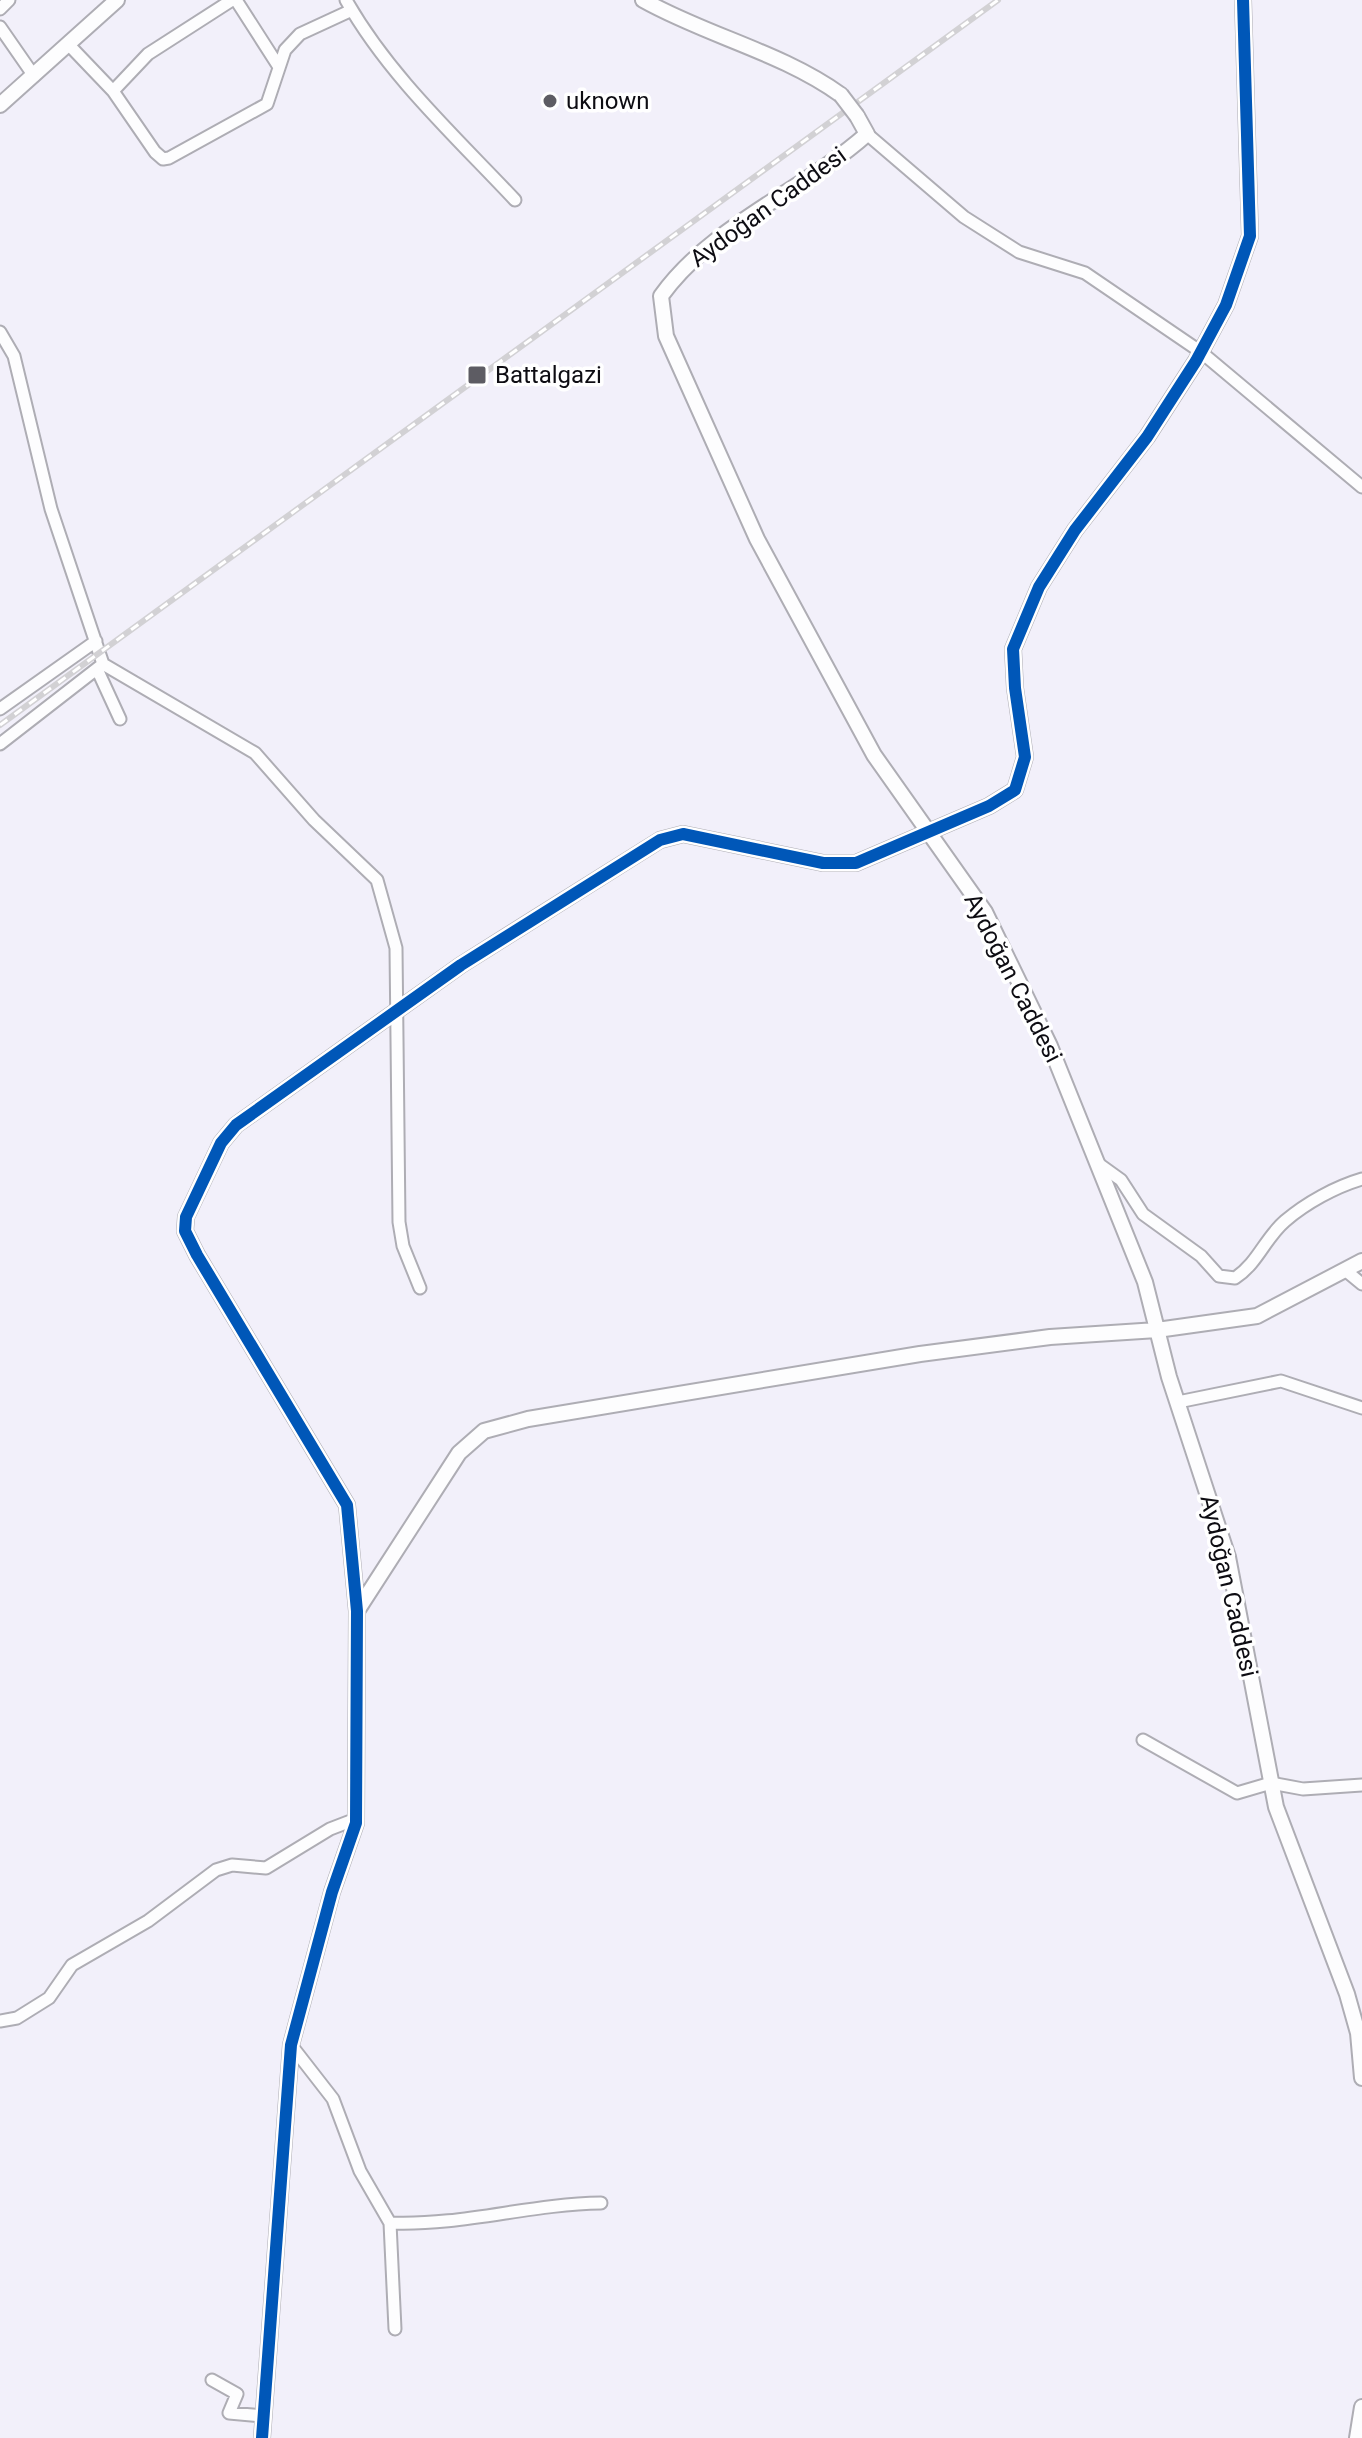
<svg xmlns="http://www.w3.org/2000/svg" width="1362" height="2438" font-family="Roboto,sans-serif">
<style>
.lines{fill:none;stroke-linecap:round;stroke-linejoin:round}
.minor-casing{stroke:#aeadb4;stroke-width:15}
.tertiary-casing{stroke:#aeadb4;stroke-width:18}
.minor{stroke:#fdfdfe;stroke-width:11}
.tertiary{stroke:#fdfdfe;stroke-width:14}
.rail-casing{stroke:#d2d1d4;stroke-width:6}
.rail{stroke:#fff;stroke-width:3;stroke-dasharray:9;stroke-linecap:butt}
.tertiary-bridge-casing{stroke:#aeadb4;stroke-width:18;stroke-linecap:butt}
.tertiary-bridge{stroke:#fdfdfe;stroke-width:14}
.cycleway-casing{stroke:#fff;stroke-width:17}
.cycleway{stroke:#0057b8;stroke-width:12}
.poi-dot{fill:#5d5c63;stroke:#fff;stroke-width:3}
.labels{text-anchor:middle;stroke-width:7;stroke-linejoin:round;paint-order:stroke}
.poi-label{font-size:24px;fill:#0d0c12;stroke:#fff;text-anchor:start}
.street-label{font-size:24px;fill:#0d0c12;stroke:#fff}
</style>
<rect width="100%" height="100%" fill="#f2f0fa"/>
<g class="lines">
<g class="minor-casing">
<path id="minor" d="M236,0L279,67
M346,0C389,76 456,137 515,200
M0,9L9,0
M0,27L34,76
M69,45L113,91L155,152L163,159L169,158L267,104L285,50L300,34L352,10
M113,91L148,54L232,0
M867,134L964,217L1019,252L1085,273L1201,352L1362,487
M0,332L14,356L51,509L103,664L0,744
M103,664L255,753L314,820L377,880L396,948L399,1222L403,1246L420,1288
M97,669L120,719
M0,709L96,641
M1096,1162L1121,1180L1143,1214L1201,1256L1219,1276L1235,1278C1258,1263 1265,1238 1285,1221C1306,1203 1335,1187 1362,1179
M1345,1270L1362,1284
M1178,1402L1281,1381L1362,1408
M1143,1740L1237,1793L1271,1783L1303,1789L1362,1785
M0,2021L17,2018L49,1998L72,1965L148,1921L216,1870L232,1865L266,1868L330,1829L356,1819
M291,2045L333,2099L360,2171L390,2223L395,2329
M390,2223C462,2226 530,2204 601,2203
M212,2380L237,2394L229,2413L263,2416"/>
</g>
<g class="tertiary-casing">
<path id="tertiary" d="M643,0C707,36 781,52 841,95
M0,105L117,0
M857,116L867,134C803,191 712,225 661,296L666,336L757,539L874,755L985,912L1050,1046L1145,1282L1169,1377L1228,1557L1276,1807L1347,1994L1358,2033L1362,2078
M357,1611L459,1453L484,1431L528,1419L920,1354L1050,1337L1157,1330L1257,1316L1362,1261
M262,2438L291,2045L332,1892L356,1823L357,1611L347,1505L197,1255L185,1231L186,1217L221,1143L236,1125L461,965L660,840L683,834L823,863H856L989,806L1015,790L1025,757L1015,688L1013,649L1039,587L1075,530L1147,437L1196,361L1226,305L1250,236L1243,0
M1357,2438L1362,2407"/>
</g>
<use href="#minor" class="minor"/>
<use href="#tertiary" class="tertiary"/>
<g class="rail-casing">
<path id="rail" d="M0,725L998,0"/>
</g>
<use href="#rail" class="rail"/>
<g class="tertiary-bridge-casing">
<path id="tertiary-bridge" d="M841,95L857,116"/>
</g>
<use href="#tertiary-bridge" class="tertiary-bridge"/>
<g class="cycleway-casing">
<path id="cycleway" d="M262,2438L291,2045L332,1892L356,1823L357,1611L347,1505L197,1255L185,1231L186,1217L221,1143L236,1125L461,965L660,840L683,834L823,863H856L989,806L1015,790L1025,757L1015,688L1013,649L1039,587L1075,530L1147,437L1196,361L1226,305L1250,236L1243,0"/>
</g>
<use href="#cycleway" class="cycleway"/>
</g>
<g class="poi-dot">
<circle cx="550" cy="101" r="8"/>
<rect x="467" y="365" width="20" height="20" rx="4"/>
</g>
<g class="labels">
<g class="poi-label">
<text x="566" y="109">uknown</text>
<text x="495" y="383">Battalgazi</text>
</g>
<g class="street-label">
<text transform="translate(768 207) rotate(-36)" y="8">Aydoğan Caddesi</text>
<text transform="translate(1013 978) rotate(63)" y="8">Aydoğan Caddesi</text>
<text transform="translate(1229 1586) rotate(77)" y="8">Aydoğan Caddesi</text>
</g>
</g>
</svg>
